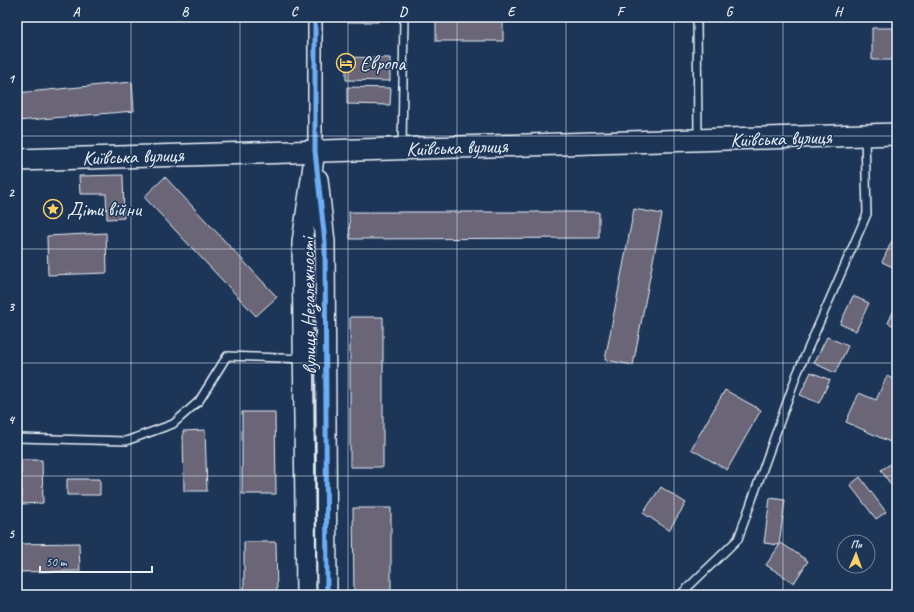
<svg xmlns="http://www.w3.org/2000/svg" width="914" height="612" font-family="Caveat,sans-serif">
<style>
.building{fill:#6a6577;stroke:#e8f1f8}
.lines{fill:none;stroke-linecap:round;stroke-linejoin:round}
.lane-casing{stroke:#e8f1f8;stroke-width:10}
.street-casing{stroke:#e8f1f8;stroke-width:16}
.secondary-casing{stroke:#e8f1f8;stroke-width:22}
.primary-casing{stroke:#e8f1f8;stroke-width:24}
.lane{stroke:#1d3557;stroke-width:7}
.street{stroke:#1d3557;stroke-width:13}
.secondary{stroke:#1d3557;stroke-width:19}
.primary{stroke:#1d3557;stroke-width:21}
.cycleway-casing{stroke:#1d3557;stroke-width:8}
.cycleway{stroke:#6dadf4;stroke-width:5}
.grid{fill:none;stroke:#e8f1f8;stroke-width:1;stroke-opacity:0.55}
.labels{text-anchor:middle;stroke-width:3;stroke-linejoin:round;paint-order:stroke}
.poi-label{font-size:20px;fill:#e8f1f8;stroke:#1d3557;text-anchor:start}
.street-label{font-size:20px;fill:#e8f1f8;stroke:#1d3557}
.neatline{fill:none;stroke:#e8f1f8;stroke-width:1.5}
.grid-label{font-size:13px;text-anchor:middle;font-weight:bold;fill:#e8f1f8}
</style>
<rect width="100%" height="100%" fill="#1d3557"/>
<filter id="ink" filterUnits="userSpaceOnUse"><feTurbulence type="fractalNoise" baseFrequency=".025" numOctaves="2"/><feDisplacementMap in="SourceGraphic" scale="8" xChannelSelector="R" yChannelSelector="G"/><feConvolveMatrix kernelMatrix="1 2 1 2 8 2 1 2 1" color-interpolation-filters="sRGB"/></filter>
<g filter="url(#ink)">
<path class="building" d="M251,17H278V19H251Z
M347,17H378V22H347Z
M436,17H503V41H436Z
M872,28H897V60H872Z
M346,57L390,58V81L346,80Z
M132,82L134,111L17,121V93Z
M347,87L391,88L390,105L347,104Z
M123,175L124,218L107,219L106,194H80L79,176Z
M165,177L277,297L256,316L144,197Z
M634,209L662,214L633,365L605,360Z
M349,212H599V238L350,239Z
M897,230V269L882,262Z
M106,233L107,273L48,275L47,236Z
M853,296L869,303L856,331L840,324Z
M897,303V327L888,323Z
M350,317H383V467H350Z
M827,337L848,346L835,373L814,363Z
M811,372L830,380L819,403L800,395Z
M887,376L897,381V426L890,442L846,422L859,393L876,400Z
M725,390L761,410L727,470L691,449Z
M242,412H275L276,494H242Z
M205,430L207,491H184L183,431Z
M21,460H42L43,503L22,504Z
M897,460V494L881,470Z
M860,477L886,512L876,519L850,485Z
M67,479H100V495H67Z
M661,487L686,503L669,530L643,513Z
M770,498L785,500L779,545L764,543Z
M353,508H391V595H354Z
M244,542H276L277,595H244Z
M79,543L80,571L17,572V544Z
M781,543L808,561L794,583L766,565Z"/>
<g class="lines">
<g class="lane-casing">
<path id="lane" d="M697,17L698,138
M402,147L404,17
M17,438L126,441L173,424L199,401L227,356L304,359
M680,595L738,539L797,374L867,214L865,137"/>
</g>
<g class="street-casing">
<path id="street" d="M315,151V17"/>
</g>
<g class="secondary-casing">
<path id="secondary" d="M318,179L325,242L327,595
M306,595L302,242L315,151"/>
</g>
<g class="primary-casing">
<path id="primary" d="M17,160L897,134"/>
</g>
<use href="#lane" class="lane"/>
<use href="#street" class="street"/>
<use href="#secondary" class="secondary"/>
<use href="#primary" class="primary"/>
<g class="cycleway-casing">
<path id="cycleway" d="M315,17V151L325,242L327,595"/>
</g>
<use href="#cycleway" class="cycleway"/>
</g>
</g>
<path class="grid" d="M131,17V595M240,17V595M348,17V595M457,17V595M566,17V595M674,17V595M783,17V595M17,136H897M17,249H897M17,363H897M17,476H897"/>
<defs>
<g id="hotel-ring" transform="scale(1)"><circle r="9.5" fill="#1d3557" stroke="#ffd166" stroke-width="1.5"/><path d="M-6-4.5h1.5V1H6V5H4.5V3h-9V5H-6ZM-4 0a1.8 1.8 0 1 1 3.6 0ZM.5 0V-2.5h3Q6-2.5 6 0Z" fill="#ffd166"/></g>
<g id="sight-ring" transform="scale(1)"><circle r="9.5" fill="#1d3557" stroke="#ffd166" stroke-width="1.5"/><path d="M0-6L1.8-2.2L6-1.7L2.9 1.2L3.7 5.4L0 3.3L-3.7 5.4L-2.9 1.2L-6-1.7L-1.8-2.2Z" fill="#ffd166"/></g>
</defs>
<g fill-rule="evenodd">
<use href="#hotel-ring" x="346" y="63"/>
<use href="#sight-ring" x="53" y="209"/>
</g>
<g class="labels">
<g class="poi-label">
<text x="360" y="70">Європа</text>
<text x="67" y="216">Діти війни</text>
</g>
<g class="street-label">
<text transform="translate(781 138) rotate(-2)" y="7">Київська вулиця</text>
<text transform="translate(457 147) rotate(-2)" y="7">Київська вулиця</text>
<text transform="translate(133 156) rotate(-2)" y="7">Київська вулиця</text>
<text transform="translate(308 306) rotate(-91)" y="7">вулиця Незалежності</text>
</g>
</g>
<rect width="914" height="612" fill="none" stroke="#1d3557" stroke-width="44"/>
<g transform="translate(856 554) rotate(2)"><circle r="19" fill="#1d3557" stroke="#6e8097"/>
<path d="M0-3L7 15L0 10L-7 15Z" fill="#ffd166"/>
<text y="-6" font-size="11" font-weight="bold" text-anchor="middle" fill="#e8f1f8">Пн</text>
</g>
<path d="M40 566v6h112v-6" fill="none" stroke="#e8f1f8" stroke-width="2"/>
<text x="46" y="566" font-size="12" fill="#e8f1f8" stroke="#1d3557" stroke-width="3" paint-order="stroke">50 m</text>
<rect x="22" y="22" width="870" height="568" class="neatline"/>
<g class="grid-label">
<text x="76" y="16">A</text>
<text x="185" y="16">B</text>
<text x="294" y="16">C</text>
<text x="403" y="16">D</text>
<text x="511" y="16">E</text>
<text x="620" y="16">F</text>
<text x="729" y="16">G</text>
<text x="838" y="16">H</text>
<text x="11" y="83">1</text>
<text x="11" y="197">2</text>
<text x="11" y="311">3</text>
<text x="11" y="424">4</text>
<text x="11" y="538">5</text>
</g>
</svg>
